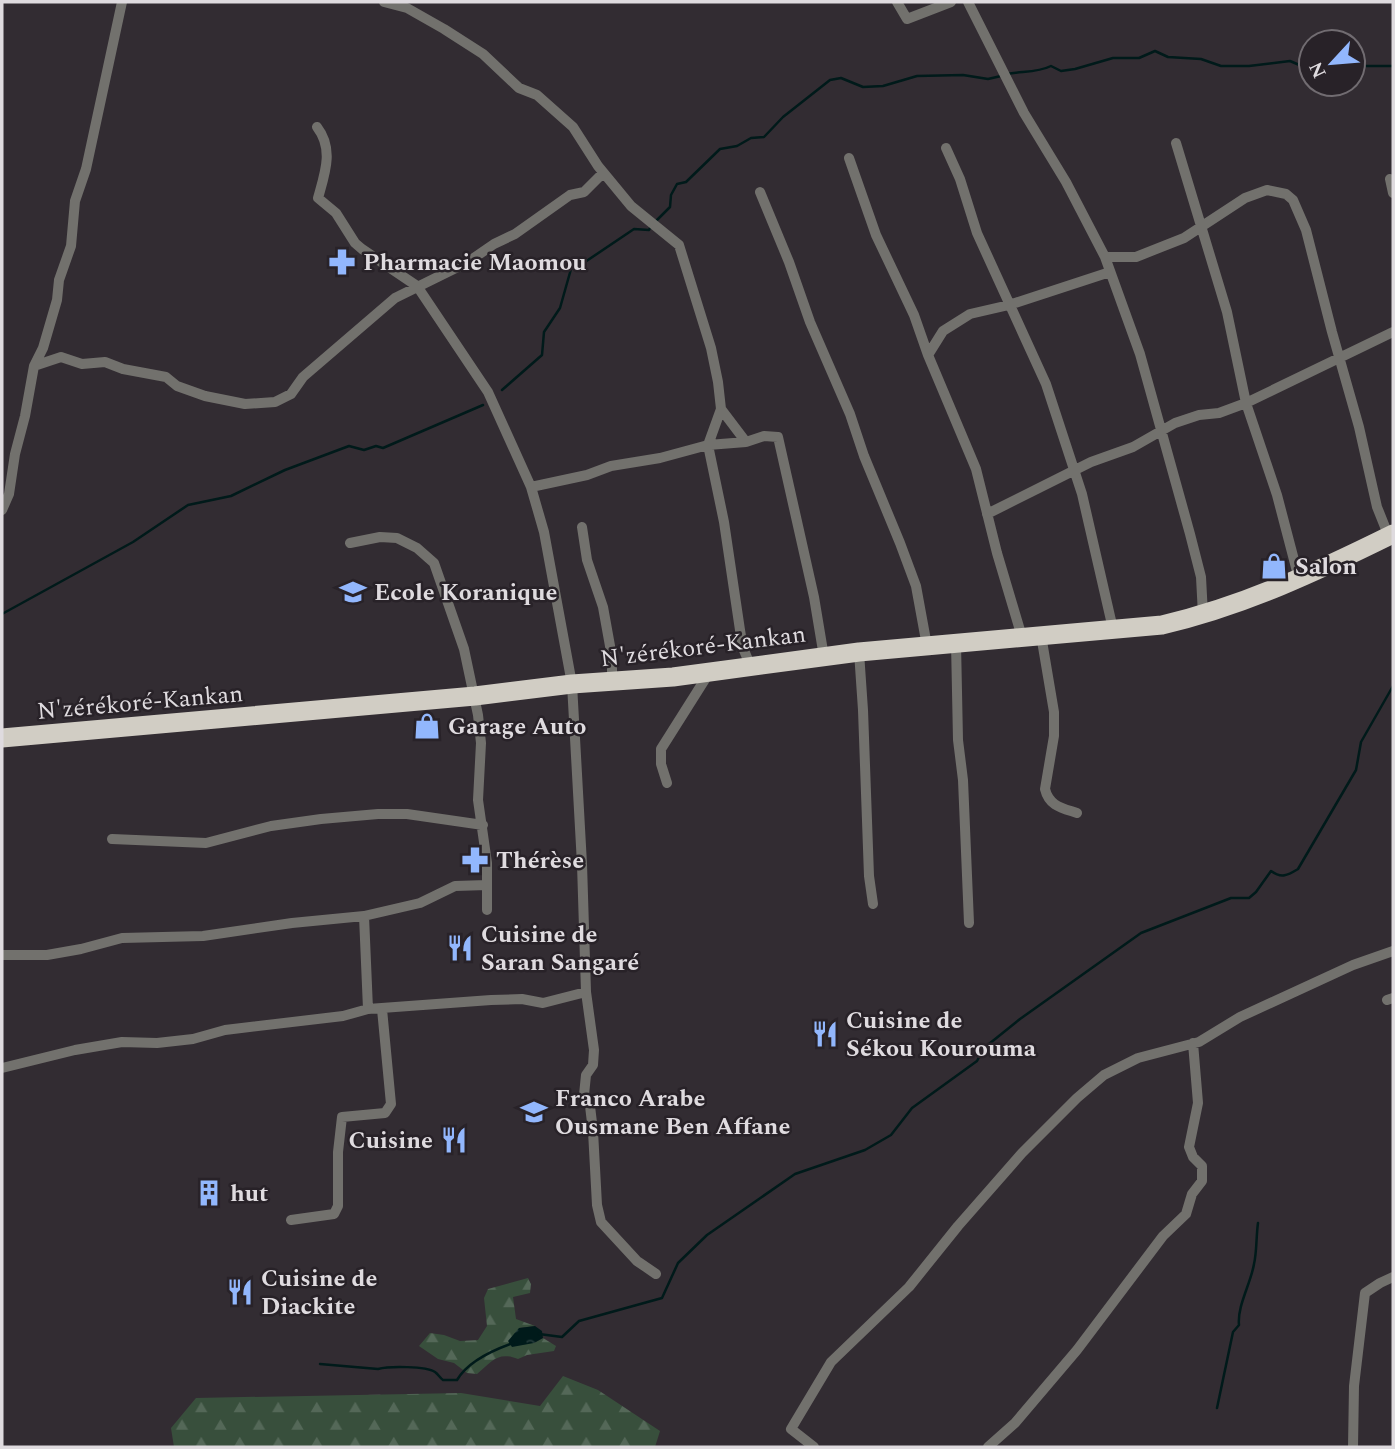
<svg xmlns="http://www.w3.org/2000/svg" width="1395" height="1449" font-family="Spectral,serif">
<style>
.forest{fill:url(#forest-firs)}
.water{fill:url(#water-ripples)}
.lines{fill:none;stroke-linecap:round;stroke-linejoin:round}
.stream{stroke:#001a1a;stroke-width:2.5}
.street{stroke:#72716d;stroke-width:10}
.highway{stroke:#d1cdc4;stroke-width:19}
.labels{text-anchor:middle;stroke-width:5;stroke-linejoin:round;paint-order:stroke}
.poi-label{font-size:24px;font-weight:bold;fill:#dfdbdf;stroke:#282228;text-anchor:start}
.street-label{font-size:24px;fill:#dfdbdf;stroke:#282228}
</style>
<defs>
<pattern id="forest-firs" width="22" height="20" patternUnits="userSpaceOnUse" patternTransform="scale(1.75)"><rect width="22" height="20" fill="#384f3c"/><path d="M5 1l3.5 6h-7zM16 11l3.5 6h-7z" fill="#546858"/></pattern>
<pattern id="water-ripples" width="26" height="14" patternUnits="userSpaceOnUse" patternTransform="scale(1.75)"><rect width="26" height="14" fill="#001a1a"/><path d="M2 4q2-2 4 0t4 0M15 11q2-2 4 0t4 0" fill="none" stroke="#253b3b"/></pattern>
</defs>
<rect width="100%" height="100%" fill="#322c32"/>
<path class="forest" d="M528,1278L531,1284L530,1293L513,1297L516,1319L535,1326L519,1328L534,1343L543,1338L556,1346L554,1351L527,1355L518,1359C498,1351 492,1361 477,1374L467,1373L454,1363L438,1359L419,1346L430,1333L444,1335L460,1341L478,1340L487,1326L484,1298L488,1289Z
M563,1376L598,1390L660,1431L655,1447H174L171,1428L196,1398L461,1393L540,1406Z"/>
<path class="water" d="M535,1326L542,1331L543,1338L534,1343L512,1347L508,1341L519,1328Z"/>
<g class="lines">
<path class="stream" d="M1353,66H1393
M1007,74C1022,71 1037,73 1051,66L1061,71L1075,69L1113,58H1139L1155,51L1168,57L1201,59L1221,66H1249L1290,61L1311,70
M654,223L670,207L671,195L677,184L686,182L720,149L737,146L751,138L764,137L783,117L830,80L841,78L863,87L883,86L917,76L963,75L988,79L1001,76
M502,390L542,355L544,332L560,308L571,269L576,265L582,264L634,229L649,230L650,228
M2,614L133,542L188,505L231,496L285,470L349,446L364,450L376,446L383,448L483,405
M539,1334L562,1337L579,1321L662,1298L678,1263L707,1235L795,1174L865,1150L891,1135L912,1108L977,1061L984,1048L1020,1019L1141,933L1231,898H1249L1256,892L1271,871C1282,879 1288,875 1298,869L1356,770L1361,742L1393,686
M320,1364L378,1369C389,1366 426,1366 435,1372C438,1374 440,1378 443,1380H457C468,1361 493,1350 513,1343
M1217,1408L1233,1332L1239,1325C1237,1306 1251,1283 1254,1264C1257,1251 1256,1237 1258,1223"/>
<path class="street" d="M384,2L407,8L444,29L483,54L519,88L537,95L573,127L598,166L631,206L679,245L711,348L718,382L721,409L708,445L724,522L740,630L743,648L751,667
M897,2L907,19L951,2
M968,2L1024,113L1066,182L1105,257L1140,354L1190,534L1201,577L1203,615
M1176,143L1227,312L1246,403L1277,495L1299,579
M946,148L960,179L977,233L1046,384L1082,494L1113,629
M849,158L876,235L914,315L928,355L976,469L997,553L1022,637
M1390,179L1393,193
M760,192L789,262L810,322L850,414L864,456L900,543L916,586L927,646
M1105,257H1136L1184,238L1245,198L1267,190L1286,194L1293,200L1306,230L1332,332L1359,427L1377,507L1389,537
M928,355L943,331L970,314L1009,305L1110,272
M34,366L61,357L82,364L105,362L123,369L166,377L177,386L205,396L245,404L275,402L291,394L303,377L395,298L468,262L494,244L515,234L570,195L584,192L603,173
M721,409L746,442
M531,487L587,475L611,466L660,458L708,445L746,442L764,436L778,437L814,597L824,657
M2,510L9,494L15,454L25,416L34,366L43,348L57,300L59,280L71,246L75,201L86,169L122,2
M987,514L1091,462L1133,447L1175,423L1199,415L1219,413L1246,403L1393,332
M582,527L587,560L603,607L612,657V683
M350,543L380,537L397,538L417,548L434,563L464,649L478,715L481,743L478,800L487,863V910
M1041,635L1054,712V736L1045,789C1049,806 1062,808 1077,813
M956,643L958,740L963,780L969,923
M859,652L863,710L869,876L873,904
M667,783L661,764V749L709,673
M112,839L206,843L271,826L321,819L378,814H407L483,825
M364,916L368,1009
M2,955H47L81,949L122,938L203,936L292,923L364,916L420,903L455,886L487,885
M586,992L594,1050L593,1065L586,1075L584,1095L590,1106L593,1131L597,1205L601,1222L637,1261L656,1274
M1387,1000L1393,998
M2,1068L75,1050L122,1042L157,1043L193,1039L225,1030L343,1016L368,1009L491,1000L522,999L543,1003L586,992L582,864L572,684L544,532L531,487L488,392L417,286L362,249L355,243L336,213L318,198C325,173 334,149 317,127
M291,1220L334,1214L338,1206V1152L342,1117L385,1113L391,1104L382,1009
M814,1447L791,1429L831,1362L909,1287L958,1226L1022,1153L1077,1098L1104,1075L1138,1058L1199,1042L1240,1017L1353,965L1393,951
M988,1447L1015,1423L1077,1350L1163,1236L1186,1214L1192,1194L1202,1181V1166L1193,1157L1189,1147L1198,1103L1193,1043
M1353,1447L1354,1386L1365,1293L1380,1283L1393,1277"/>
<path class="highway" d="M2,738L475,696L572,684L673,677L859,652L1162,625C1244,606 1318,571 1393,534"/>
</g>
<defs>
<g id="pharmacy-bare" transform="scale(2.1)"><path d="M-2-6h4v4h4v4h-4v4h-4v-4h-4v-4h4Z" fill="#92b7fd" stroke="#282228" stroke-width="2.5" paint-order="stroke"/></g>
<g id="shop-bare" transform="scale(2.1)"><path d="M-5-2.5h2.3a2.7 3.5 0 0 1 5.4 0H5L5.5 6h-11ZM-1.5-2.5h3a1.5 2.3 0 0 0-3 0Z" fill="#92b7fd" stroke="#282228" stroke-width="2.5" paint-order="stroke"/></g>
<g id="school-bare" transform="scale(2.1)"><path d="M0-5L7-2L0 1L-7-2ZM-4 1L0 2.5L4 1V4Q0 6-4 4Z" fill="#92b7fd" stroke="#282228" stroke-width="2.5" paint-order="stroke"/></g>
<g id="restaurant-bare" transform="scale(2.1)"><path d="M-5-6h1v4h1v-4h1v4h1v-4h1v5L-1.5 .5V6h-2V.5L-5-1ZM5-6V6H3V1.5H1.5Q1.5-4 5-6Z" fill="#92b7fd" stroke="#282228" stroke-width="2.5" paint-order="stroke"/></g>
<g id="building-bare" transform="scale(2.1)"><path d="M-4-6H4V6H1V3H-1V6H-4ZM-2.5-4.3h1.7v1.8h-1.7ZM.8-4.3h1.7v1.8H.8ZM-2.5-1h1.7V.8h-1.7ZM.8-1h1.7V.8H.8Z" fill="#92b7fd" stroke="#282228" stroke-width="2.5" paint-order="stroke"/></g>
</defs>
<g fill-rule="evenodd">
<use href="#pharmacy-bare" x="342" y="262"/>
<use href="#shop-bare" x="1274" y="566"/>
<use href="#school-bare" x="353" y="592"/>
<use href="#shop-bare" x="427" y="726"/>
<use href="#pharmacy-bare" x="475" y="860"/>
<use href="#restaurant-bare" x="460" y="948"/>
<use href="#restaurant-bare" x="825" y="1034"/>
<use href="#school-bare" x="534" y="1112"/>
<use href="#restaurant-bare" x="454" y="1140"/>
<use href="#building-bare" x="209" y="1193"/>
<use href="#restaurant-bare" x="240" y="1292"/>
</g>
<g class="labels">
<g class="poi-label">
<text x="363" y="270">Pharmacie Maomou</text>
<text x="1295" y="574">Salon</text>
<text x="374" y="600">Ecole Koranique</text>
<text x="448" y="734">Garage Auto</text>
<text x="496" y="868">Thérèse</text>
<text x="481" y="942">Cuisine de<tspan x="481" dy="28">Saran Sangaré</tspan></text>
<text x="846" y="1028">Cuisine de<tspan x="846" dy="28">Sékou Kourouma</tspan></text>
<text x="555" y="1106">Franco Arabe<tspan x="555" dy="28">Ousmane Ben Affane</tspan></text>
<text x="433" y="1148" text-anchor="end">Cuisine</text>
<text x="230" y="1201">hut</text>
<text x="261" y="1286">Cuisine de<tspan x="261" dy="28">Diackite</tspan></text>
</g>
<g class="street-label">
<text transform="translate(703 646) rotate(-7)" y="8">N'zérékoré-Kankan</text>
<text transform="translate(140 702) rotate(-5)" y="8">N'zérékoré-Kankan</text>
</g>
</g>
<rect width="1395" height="1449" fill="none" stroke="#dfdbdf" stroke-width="7"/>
<g transform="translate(1332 63) rotate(244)"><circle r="33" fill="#282228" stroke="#716c71" stroke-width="2"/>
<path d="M0-5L12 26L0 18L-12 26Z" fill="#92b7fd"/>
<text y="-10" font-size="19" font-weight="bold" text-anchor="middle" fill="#dfdbdf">N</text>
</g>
</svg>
